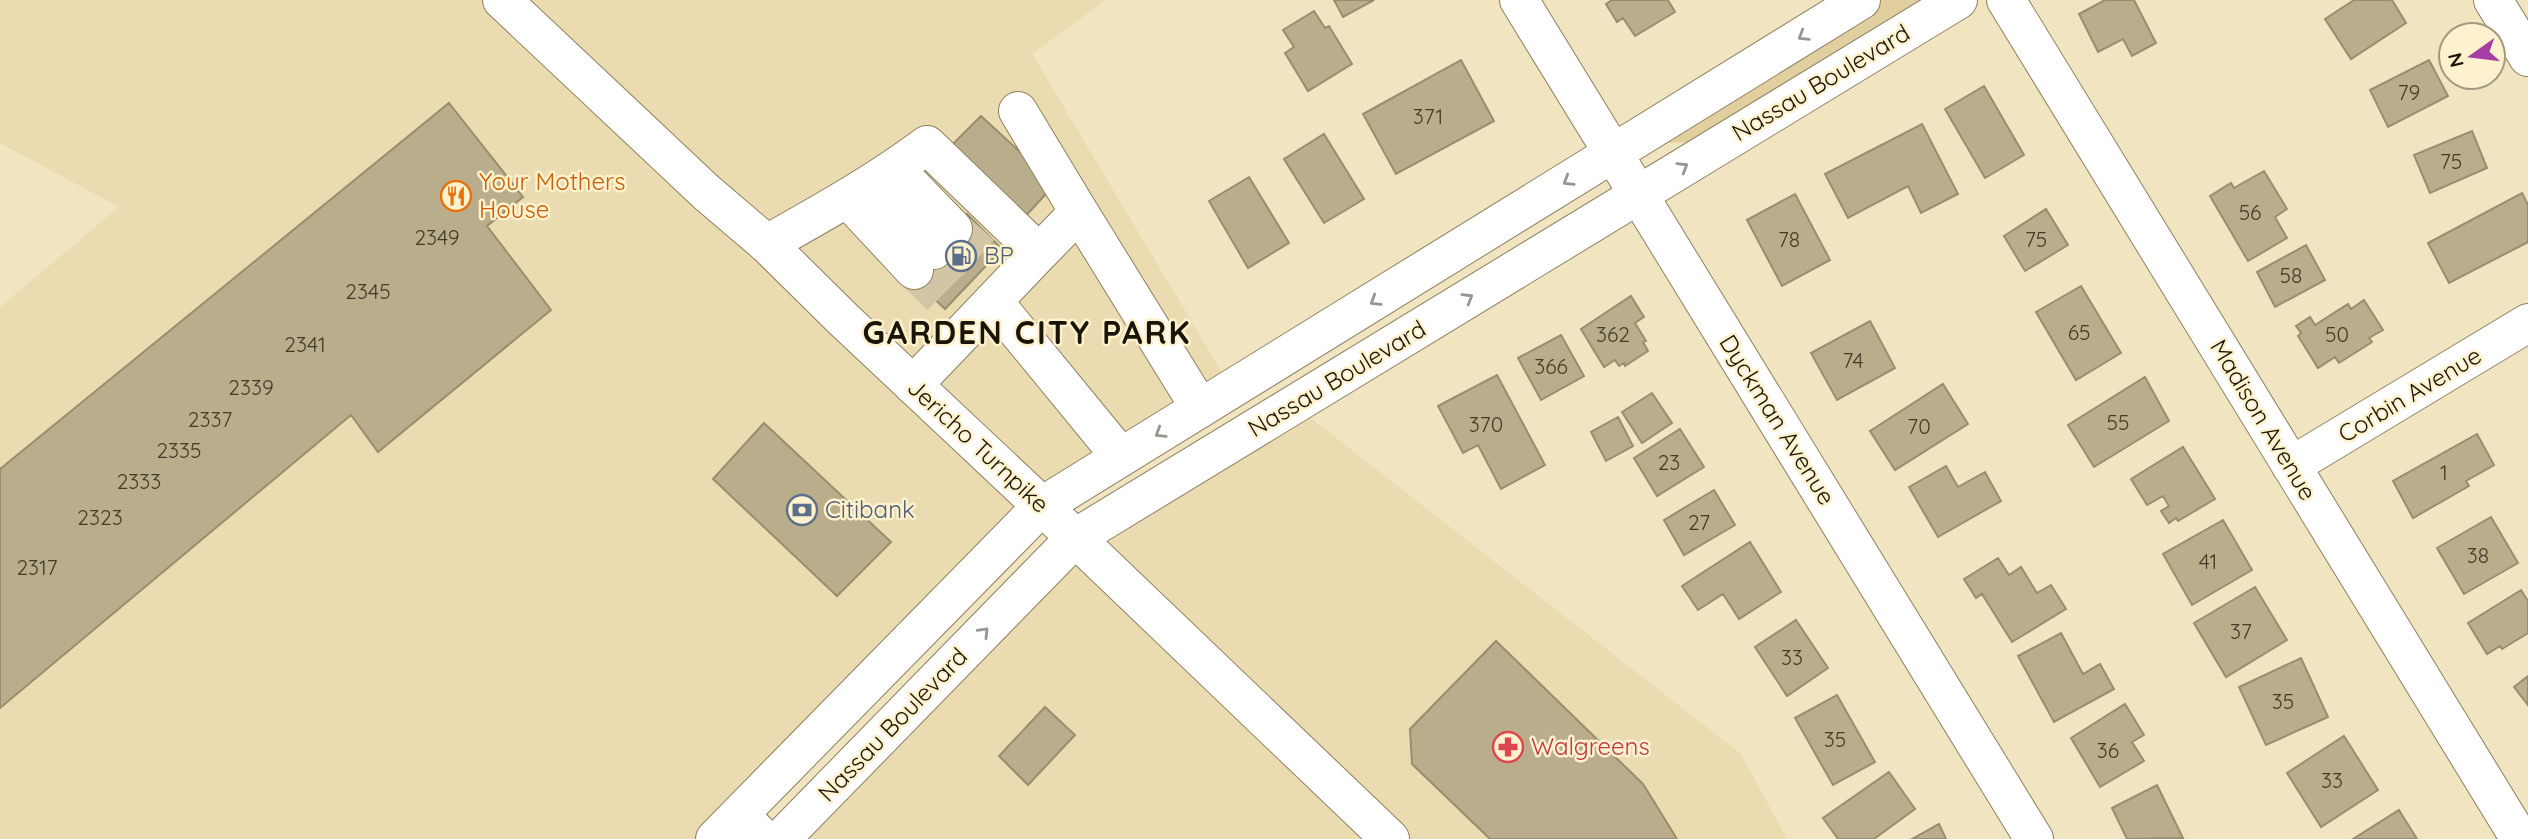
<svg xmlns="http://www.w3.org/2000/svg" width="2528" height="839" font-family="Quicksand,sans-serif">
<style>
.built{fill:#ebdbb1}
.green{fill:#e1cf9f}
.building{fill:#baad8b;stroke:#9a8d6d;stroke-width:2}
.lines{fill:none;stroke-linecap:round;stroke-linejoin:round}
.minor-tunnel{stroke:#d1c5a5;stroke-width:38;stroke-dasharray:38 19;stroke-linecap:butt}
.minor-casing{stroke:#8c8060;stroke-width:40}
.major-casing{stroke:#8c8060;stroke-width:40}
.minor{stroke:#fff;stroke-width:38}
.major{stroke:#fff;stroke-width:38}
.oneway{stroke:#989690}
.labels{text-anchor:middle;stroke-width:5;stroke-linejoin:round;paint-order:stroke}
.number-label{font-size:21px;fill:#413b29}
.street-label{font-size:24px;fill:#191508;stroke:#fef1cd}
.food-label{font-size:24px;fill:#c56008;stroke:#fef1cd;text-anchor:start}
.service-label{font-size:24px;fill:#4e5e75;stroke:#fef1cd;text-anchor:start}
.health-label{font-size:24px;fill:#be3a42;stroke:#fef1cd;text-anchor:start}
.district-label{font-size:32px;font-weight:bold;letter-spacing:2px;fill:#191508;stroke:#fef1cd}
</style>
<rect width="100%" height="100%" fill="#f1e4c1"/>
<path class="built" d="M0,0H1106L1032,54L1232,389L1042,506L715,839H0V307L119,207L0,143Z
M1294,405L1741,754L1787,839H781L1075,538Z"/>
<path class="green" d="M1883,0H1931L1699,142L1660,143L1658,138Z"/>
<path class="building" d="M1334,0H1374L1343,17Z
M1612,0H1668L1675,12L1635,36L1623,18L1617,22L1606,4Z
M2105,0H2134L2156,43L2132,56L2123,39L2098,52L2079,14Z
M2354,0H2392L2406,23L2351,59L2325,19Z
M1314,11L1325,28L1329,26L1352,64L1308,91L1285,53L1294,47L1283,30Z
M1461,60L1494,121L1396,174L1363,114Z
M2429,60L2448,96L2388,127L2370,90Z
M1984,86L2024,155L1985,178L1945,109Z
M449,103L523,197L487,226L551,310L378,452L351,415L0,708V469Z
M981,116L1055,184L1021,221L946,151Z
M1922,124L1958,194L1921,213L1908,186L1848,218L1825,174Z
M2472,131L2487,168L2430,193L2414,155Z
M1324,134L1364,199L1324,223L1284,159Z
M2264,171L2287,209L2275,217L2287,238L2248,261L2210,196L2231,183L2234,188Z
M1249,177L1289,243L1248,268L1209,201Z
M2522,193L2528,205V242L2449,283L2428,243Z
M1795,194L1830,260L1782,286L1747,220Z
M2046,209L2068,245L2025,271L2004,236Z
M967,214L1002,249L945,309L909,275Z
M2306,245L2325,280L2275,307L2257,272Z
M2081,286L2121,353L2076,380L2036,312Z
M1631,296L1644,317L1635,323L1646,341L1643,342L1648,351L1625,366L1624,363L1619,366L1615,360L1604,367L1581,329Z
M2364,300L2383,330L2369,338L2372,342L2339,363L2335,357L2318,368L2298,336L2301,333L2296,326L2310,317L2315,325L2348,304L2351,309Z
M1870,321L1895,368L1837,400L1811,353Z
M1561,335L1584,376L1541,400L1518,358Z
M1497,375L1545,465L1501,489L1478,445L1463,453L1438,406Z
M2145,377L2169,421L2094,467L2068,425Z
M1943,384L1968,424L1895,470L1870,431Z
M1652,393L1672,423L1642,443L1622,412Z
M1618,417L1633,446L1606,461L1591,432Z
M764,423L891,542L837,596L713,479Z
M1680,429L1704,467L1657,496L1634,458Z
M2477,434L2494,465L2466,481L2469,486L2413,518L2393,481Z
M2183,447L2215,499L2178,521L2176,518L2169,523L2161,511L2169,506L2163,496L2147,505L2131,479Z
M1946,466L1958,487L1985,472L2001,501L1938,537L1909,487Z
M1714,490L1735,525L1684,555L1664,520Z
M2491,517L2518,563L2464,594L2437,548Z
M2223,520L2252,570L2192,605L2163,554Z
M1750,542L1781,592L1739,619L1723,594L1698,610L1682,586Z
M1998,558L2009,575L2021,567L2037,593L2051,585L2066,609L2012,642L1982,594L1976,598L1964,579Z
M2255,587L2287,640L2226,677L2194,623Z
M2521,590L2528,601V633L2502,649L2500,646L2487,654L2468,623Z
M1796,620L1828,668L1787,696L1755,647Z
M2061,633L2083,674L2100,664L2114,689L2054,722L2018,656Z
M1496,641L1643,784L1677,839H1490L1412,764L1410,729Z
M2301,658L2328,717L2266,745L2239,687Z
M2528,676V705L2514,687Z
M1837,695L1875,762L1833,785L1795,718Z
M2125,704L2144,735L2132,742L2144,761L2100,787L2071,738Z
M1045,707L1075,735L1028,785L999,756Z
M2344,736L2378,790L2321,827L2287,773Z
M1889,772L1915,809L1874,839H1838L1823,818Z
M2157,785L2183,838L2127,839L2112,808Z
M2399,810L2417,839H2353Z
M1939,824L1946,839H1912Z"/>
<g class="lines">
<path class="minor-tunnel" d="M953,229L990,262
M934,250L968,285
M914,270L949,305"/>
<g class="minor-casing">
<path id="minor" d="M1519,0L2034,839
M2006,0L2520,839
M2493,0L2528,57
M1018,111L1079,212
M895,169L953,229
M871,185L934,250
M848,199L914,270
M767,244C822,213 876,183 927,145L1039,253L1079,212L1200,408
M993,301L1121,457
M913,385L1039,253
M2291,466L2528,323
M739,815L764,839"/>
</g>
<g class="major-casing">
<path id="major" d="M502,0L706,192L767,244L843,319L1042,506L1390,839
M715,839L1042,506L1861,0
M781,839L1075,538L1958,0"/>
</g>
<use href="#minor" class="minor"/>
<use href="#major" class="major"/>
</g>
<defs><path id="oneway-chevron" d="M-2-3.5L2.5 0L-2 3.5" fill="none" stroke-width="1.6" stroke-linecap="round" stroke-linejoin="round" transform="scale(1.75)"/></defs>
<g class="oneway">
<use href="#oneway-chevron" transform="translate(1803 36) rotate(148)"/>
<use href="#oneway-chevron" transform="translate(1683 167) rotate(-31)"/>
<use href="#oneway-chevron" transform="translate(1568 181) rotate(148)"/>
<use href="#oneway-chevron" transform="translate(1468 298) rotate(-31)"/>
<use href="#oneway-chevron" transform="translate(1375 301) rotate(148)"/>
<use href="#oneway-chevron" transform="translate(1160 433) rotate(148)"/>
<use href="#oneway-chevron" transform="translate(984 632) rotate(-46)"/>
</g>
<defs>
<g id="restaurant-ring" transform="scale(1.575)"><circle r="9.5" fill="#fef1cd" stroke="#e8710a" stroke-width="1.5"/><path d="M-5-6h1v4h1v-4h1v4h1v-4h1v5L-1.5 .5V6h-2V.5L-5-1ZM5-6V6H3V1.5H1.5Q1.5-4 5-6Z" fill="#e8710a"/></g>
<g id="fuel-ring" transform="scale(1.575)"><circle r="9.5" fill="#fef1cd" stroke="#5c6f8a" stroke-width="1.5"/><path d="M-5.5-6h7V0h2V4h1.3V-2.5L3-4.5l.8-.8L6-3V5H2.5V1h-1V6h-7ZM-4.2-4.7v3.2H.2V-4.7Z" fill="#5c6f8a"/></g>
<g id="bank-ring" transform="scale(1.575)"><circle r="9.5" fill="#fef1cd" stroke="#5c6f8a" stroke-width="1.5"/><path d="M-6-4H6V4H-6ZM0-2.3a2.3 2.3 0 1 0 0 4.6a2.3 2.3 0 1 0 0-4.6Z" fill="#5c6f8a"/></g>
<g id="pharmacy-ring" transform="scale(1.575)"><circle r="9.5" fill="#fef1cd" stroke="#e0444e" stroke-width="1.5"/><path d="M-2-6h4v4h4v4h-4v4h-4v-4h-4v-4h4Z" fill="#e0444e"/></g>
</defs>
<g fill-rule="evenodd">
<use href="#restaurant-ring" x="456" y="196"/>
<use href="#fuel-ring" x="961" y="256"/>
<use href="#bank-ring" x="802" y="510"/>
<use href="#pharmacy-ring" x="1508" y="747"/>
</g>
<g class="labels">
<g class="number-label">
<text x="2409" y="100">79</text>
<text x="1428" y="124">371</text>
<text x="2451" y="169">75</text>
<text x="2250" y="220">56</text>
<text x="437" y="245">2349</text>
<text x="1789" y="247">78</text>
<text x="2036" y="247">75</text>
<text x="2291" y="283">58</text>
<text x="368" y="299">2345</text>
<text x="2079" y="340">65</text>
<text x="1613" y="342">362</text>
<text x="2337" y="342">50</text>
<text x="305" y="352">2341</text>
<text x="1853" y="368">74</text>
<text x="1551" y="374">366</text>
<text x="251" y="395">2339</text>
<text x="210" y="427">2337</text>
<text x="2118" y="430">55</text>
<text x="1486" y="432">370</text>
<text x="1919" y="434">70</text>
<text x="179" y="458">2335</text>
<text x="1669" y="470">23</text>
<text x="2444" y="480">1</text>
<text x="139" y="489">2333</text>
<text x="100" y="525">2323</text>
<text x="1699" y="530">27</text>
<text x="2478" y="563">38</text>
<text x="2208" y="569">41</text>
<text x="37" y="575">2317</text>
<text x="2241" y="639">37</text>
<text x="1792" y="665">33</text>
<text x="2283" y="709">35</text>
<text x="1835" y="747">35</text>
<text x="2108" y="758">36</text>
<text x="2332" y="788">33</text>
</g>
<g class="street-label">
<text transform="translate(1821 83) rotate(-31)" y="8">Nassau Boulevard</text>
<text transform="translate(1337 379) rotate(-31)" y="8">Nassau Boulevard</text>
<text transform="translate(2410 395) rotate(-31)" y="8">Corbin Avenue</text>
<text transform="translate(1777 420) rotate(58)" y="8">Dyckman Avenue</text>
<text transform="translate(2263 420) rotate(59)" y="8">Madison Avenue</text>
<text transform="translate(978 446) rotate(43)" y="8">Jericho Turnpike</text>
<text transform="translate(893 725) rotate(-46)" y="8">Nassau Boulevard</text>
</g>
<g class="food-label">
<text x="479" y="190">Your Mothers<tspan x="479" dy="28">House</tspan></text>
</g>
<g class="service-label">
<text x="984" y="264">BP</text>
<text x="825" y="518">Citibank</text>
</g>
<g class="health-label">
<text x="1531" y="755">Walgreens</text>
</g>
<g class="district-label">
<text x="1027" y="344">GARDEN CITY PARK</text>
</g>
</g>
<g transform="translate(2472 56) rotate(256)"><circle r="33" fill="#fef1cd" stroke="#a2997e" stroke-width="2"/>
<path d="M0-5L12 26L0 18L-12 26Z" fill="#a53fa4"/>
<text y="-10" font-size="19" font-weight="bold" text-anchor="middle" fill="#191508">N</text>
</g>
</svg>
